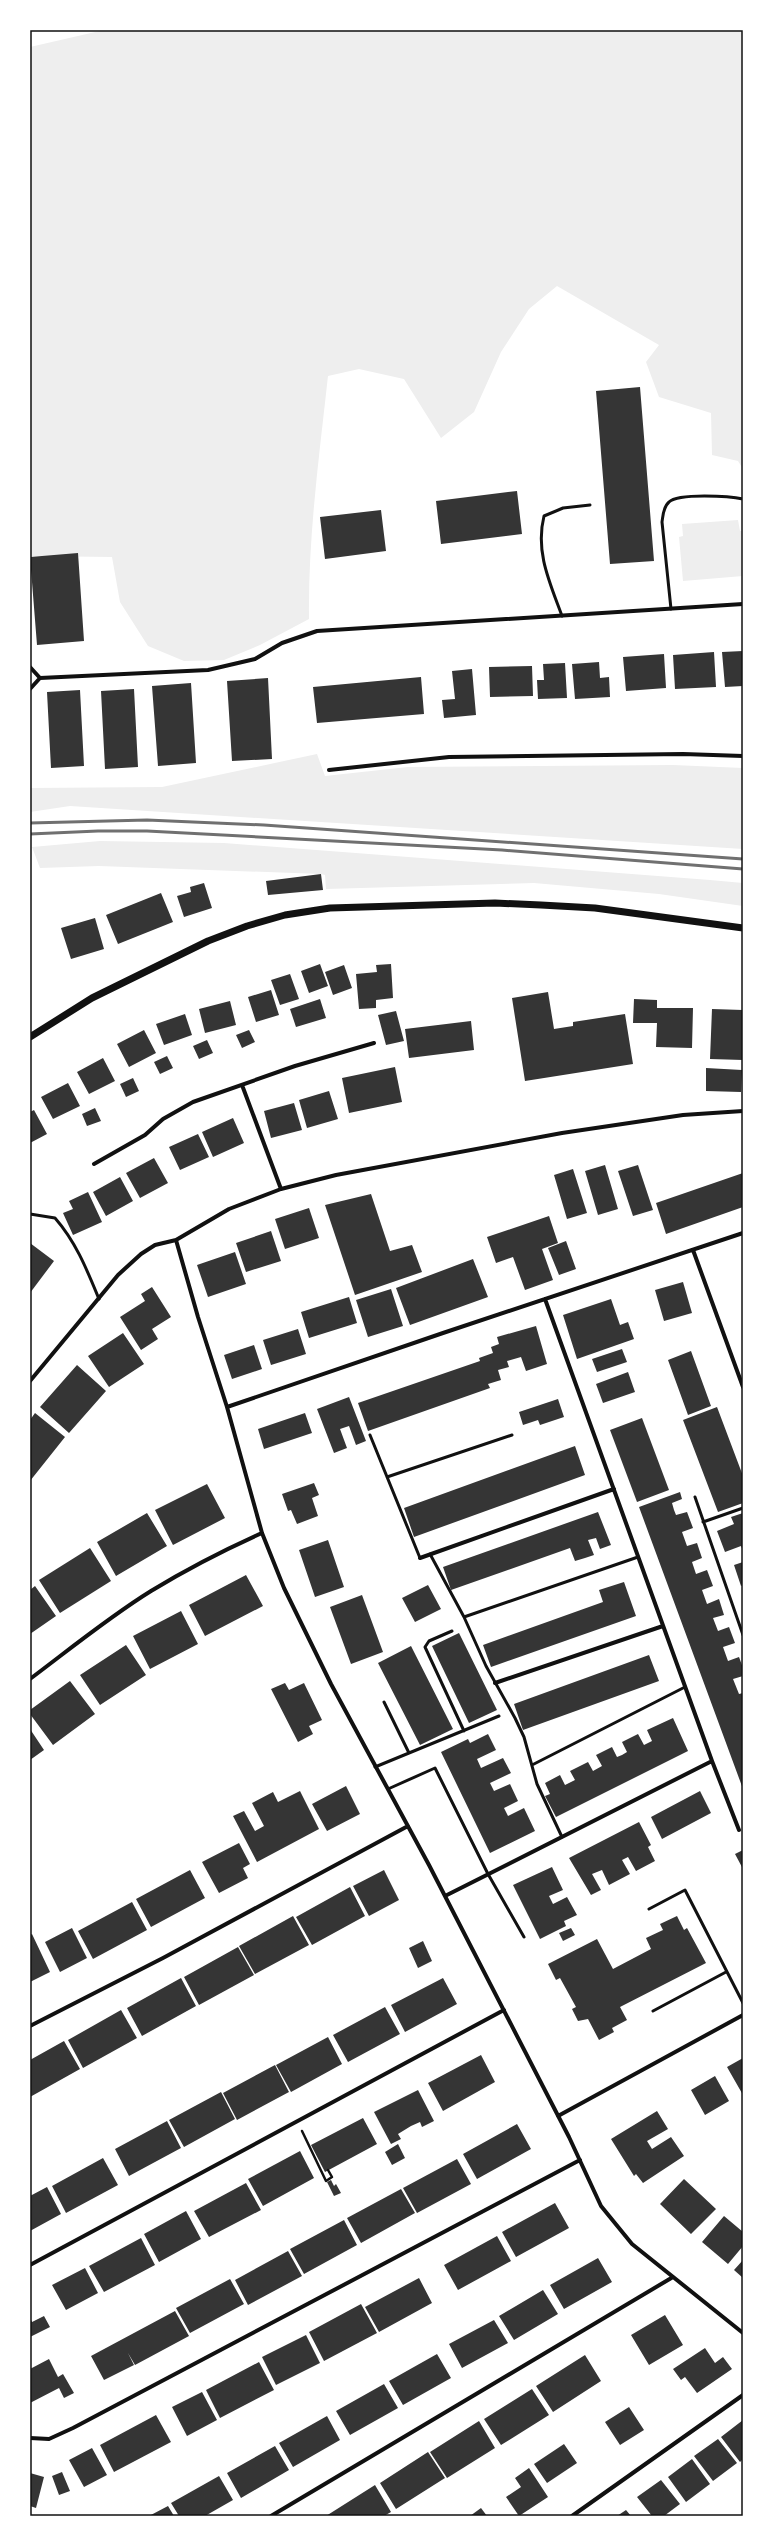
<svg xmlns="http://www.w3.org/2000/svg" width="773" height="2546" font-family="Karla,sans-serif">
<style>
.green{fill:#eee}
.building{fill:#353535}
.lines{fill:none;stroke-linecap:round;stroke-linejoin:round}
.path{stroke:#111;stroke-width:2.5}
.service{stroke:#111;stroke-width:3}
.minor{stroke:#111;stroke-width:4}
.tertiary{stroke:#111;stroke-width:7}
.rail{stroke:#707070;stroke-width:3}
.neatline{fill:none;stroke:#111;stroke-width:1.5}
</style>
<rect width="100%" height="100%" fill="#fff"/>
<path class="green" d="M104,30H743V469L738,461L712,455L711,413L659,397L646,362L659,345L557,286L529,309L501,352L474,412L441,438L404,379L359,369L328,376C319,458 308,537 309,619L260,645L224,660L184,661L148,646L120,602L112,557L30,556V47Z
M738,520L740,531H743V576L683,581L679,537L683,536L682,524Z
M317,754L325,776L408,767L673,765L743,768V849L70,806L30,812V788L162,787Z
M100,841L224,843L710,880L743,883V906L659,894L534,883L326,889L325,875L321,874L99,866L40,868L32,847Z"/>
<path class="building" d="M640,387L654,561L610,564L596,391Z
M517,491L522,534L441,544L436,501Z
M381,510L386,551L325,559L320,517Z
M78,553L84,641L37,645L30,557Z
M743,651V686L725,687L722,652Z
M714,652L716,687L675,689L673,655Z
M664,654L666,688L626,691L623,657Z
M599,662L600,678L609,677L610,697L575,699L572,664Z
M565,663L567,698L538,699L537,680H544L543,664Z
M532,666L533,696L490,697L489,667Z
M472,669L476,715L444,718L442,700L455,699L452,671Z
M421,677L424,714L317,723L313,687Z
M268,678L272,759L232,761L227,681Z
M191,683L196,763L158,766L152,686Z
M134,689L138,767L105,769L101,691Z
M80,690L84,766L51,768L47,692Z
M321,874L323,890L268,895L266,881Z
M204,883L212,908L184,917L177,896L191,892L190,887Z
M161,893L173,922L118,944L106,915Z
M95,918L104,949L71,959L61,928Z
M320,964L328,986L309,993L301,971Z
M391,964L393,998L376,1000V1008L359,1009L356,974L377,972L376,965Z
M344,965L352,988L333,995L325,972Z
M290,974L299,999L280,1005L271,980Z
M271,990L279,1015L256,1022L248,997Z
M548,992L554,1029L573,1026V1022L625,1014L633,1064L525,1081L512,998Z
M320,999L326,1018L296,1027L290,1009Z
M634,999L657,1000V1008H693L692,1048L656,1047L657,1023H633Z
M230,1001L236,1025L205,1033L199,1009Z
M712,1009L743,1010V1060L710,1059Z
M396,1011L404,1041L386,1045L378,1015Z
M185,1014L192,1035L164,1045L156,1024Z
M471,1021L474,1050L409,1058L405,1029Z
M144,1030L156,1053L129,1067L117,1044Z
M249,1030L255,1042L242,1048L236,1035Z
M207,1040L213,1053L199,1059L193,1046Z
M167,1056L173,1068L160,1074L154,1062Z
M103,1058L115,1081L89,1094L77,1072Z
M395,1067L402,1102L349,1113L342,1078Z
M706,1068L742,1070L741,1092L706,1091Z
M133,1078L139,1091L126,1097L120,1084Z
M68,1083L80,1106L53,1119L41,1097Z
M329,1091L338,1119L307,1128L299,1100Z
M294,1103L302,1130L271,1138L264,1111Z
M95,1108L101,1121L87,1126L82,1114Z
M34,1110L47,1134L30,1143V1112Z
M233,1118L244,1143L213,1157L202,1132Z
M198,1134L209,1157L180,1170L169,1147Z
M154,1158L168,1183L140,1198L126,1173Z
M605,1165L618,1209L598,1215L585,1171Z
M638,1165L653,1210L633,1216L618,1171Z
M573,1169L587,1213L567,1219L554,1175Z
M743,1173V1207L666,1234L656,1203Z
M120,1177L133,1201L106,1216L93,1192Z
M88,1192L102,1222L73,1235L63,1213L73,1209L69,1201Z
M371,1194L390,1251L412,1245L422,1272L355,1295L325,1205Z
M309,1208L319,1238L285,1249L275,1219Z
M549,1216L558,1243L542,1249L553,1280L525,1290L513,1257L496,1263L487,1237Z
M271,1231L281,1261L246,1272L236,1243Z
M566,1241L576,1269L559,1275L548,1248Z
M30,1243L54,1261L30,1293Z
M235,1252L246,1284L208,1297L197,1265Z
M473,1259L488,1297L410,1325L396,1288Z
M683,1282L692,1313L664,1321L655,1290Z
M152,1287L171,1317L152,1329L158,1339L141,1350L120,1317L145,1301L141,1294Z
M391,1289L403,1326L368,1337L356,1300Z
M349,1297L357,1323L309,1338L301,1312Z
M611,1299L620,1325L628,1322L634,1339L577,1359L563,1315Z
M536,1326L547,1364L526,1371L521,1357L507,1361L509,1367L498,1370L501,1380L488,1384L490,1388L368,1431L358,1403L480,1361L479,1358L493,1353L491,1347L499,1344L497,1337Z
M298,1329L306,1354L271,1365L263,1340Z
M123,1333L144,1364L109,1387L88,1356Z
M254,1345L262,1369L232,1379L224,1355Z
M622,1349L627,1362L597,1372L592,1359Z
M691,1351L711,1406L688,1415L668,1360Z
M77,1365L106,1391L69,1433L40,1407Z
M628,1372L635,1392L603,1403L596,1384Z
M349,1397L366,1441L356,1445L349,1426L340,1429L347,1448L334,1453L317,1409Z
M558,1399L564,1417L540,1425L538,1420L523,1425L519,1412Z
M717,1407L743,1476V1503L718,1512L683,1420Z
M35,1413L65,1437L30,1481V1420Z
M305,1413L312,1433L264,1449L258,1429Z
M642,1418L669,1490L637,1502L610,1430Z
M575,1446L585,1475L414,1537L404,1508Z
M314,1483L319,1495L312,1498L318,1516L297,1524L291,1510L288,1511L282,1494Z
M207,1484L225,1518L173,1545L155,1510Z
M680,1492L682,1499L672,1503L674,1510L676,1515L687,1512L693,1528L682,1532L687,1546L697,1543L702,1558L692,1562L696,1574L707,1570L713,1586L702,1590L707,1604L719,1599L724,1615L713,1618L718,1631L729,1627L735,1643L723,1647L728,1661L739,1657L743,1668V1676L733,1679L739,1694L743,1693V1789L639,1507Z
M598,1512L611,1545L600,1549L596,1538L588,1540L594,1555L585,1558L575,1561L570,1548L451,1590L443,1567Z
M147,1513L167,1546L116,1576L97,1542Z
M743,1513V1551L741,1546L725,1552L717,1531L734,1524L731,1517Z
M328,1540L344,1587L315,1597L299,1550Z
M90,1548L111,1581L60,1613L39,1580Z
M743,1562V1585L741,1586L734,1565Z
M246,1575L263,1606L205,1636L189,1605Z
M624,1582L636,1616L491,1667L483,1645L603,1602L599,1590Z
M428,1585L441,1609L415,1622L402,1598Z
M35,1586L56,1616L30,1634V1590Z
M362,1595L383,1652L351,1664L330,1607Z
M181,1611L198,1644L150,1669L133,1636Z
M459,1633L497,1710L469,1723L432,1646Z
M126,1645L146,1675L100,1705L80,1675Z
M411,1646L453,1729L420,1745L378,1663Z
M649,1655L659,1681L523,1730L514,1704Z
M70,1681L95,1714L53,1745L30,1714V1710Z
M285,1683L289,1690L304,1683L322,1720L309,1726L313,1734L298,1742L271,1689Z
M673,1718L688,1751L556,1817L545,1796L550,1794L545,1783L560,1775L565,1785L575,1780L570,1771L588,1762L593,1771L602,1766L596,1755L612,1747L617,1757L622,1755L627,1752L622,1742L638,1734L644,1745L652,1741L647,1730Z
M30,1729L44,1750L30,1760Z
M488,1734L496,1750L477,1759L481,1768L503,1758L511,1773L490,1783L494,1791L510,1784L518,1801L504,1808L508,1816L524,1808L535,1831L490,1853L441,1752L468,1739L470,1743Z
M346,1786L360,1814L327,1831L312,1804Z
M300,1791L319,1829L257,1862L233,1816L244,1811L255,1831L264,1826L252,1803L273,1792L278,1802Z
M700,1791L711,1813L662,1839L651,1817Z
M639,1822L651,1845L648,1847L655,1861L636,1871L628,1857L622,1860L630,1874L609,1885L602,1870L592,1874L601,1890L591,1895L569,1858Z
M239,1843L250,1864L243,1868L248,1878L219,1893L202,1862Z
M743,1850V1869L735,1854Z
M552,1867L563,1890L549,1896L553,1904L567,1897L577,1915L564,1921L566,1926L540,1939L513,1885Z
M190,1870L205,1898L151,1927L136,1899Z
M384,1870L399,1900L369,1916L353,1886Z
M350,1887L365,1916L312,1945L296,1917Z
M132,1902L147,1930L93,1959L78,1931Z
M293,1916L309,1945L255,1974L239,1946Z
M677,1916L684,1930L687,1928L706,1963L620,2007L627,2020L612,2028L614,2032L599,2040L588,2019L578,2021L572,2009L576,2007L560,1978L556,1980L548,1964L597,1939L613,1969L651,1949L646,1938L663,1930L660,1924Z
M72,1928L87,1958L60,1972L45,1942Z
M571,1928L575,1935L563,1941L559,1933Z
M32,1934L50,1972L30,1982V1935Z
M423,1941L432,1961L418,1968L409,1948Z
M238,1947L254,1975L199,2005L184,1977Z
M181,1978L196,2006L142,2036L127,2008Z
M443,1978L457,2004L405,2032L391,2005Z
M385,2007L400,2034L348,2062L333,2035Z
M121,2010L137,2038L83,2068L68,2040Z
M328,2037L342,2064L291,2092L276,2065Z
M64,2041L80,2069L30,2097V2060Z
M481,2055L495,2082L443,2111L428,2083Z
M743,2058V2095L727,2067Z
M275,2065L289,2092L237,2120L223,2093Z
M715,2076L729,2101L705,2115L691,2090Z
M418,2090L434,2121L422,2127L420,2122L411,2126L398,2134L401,2139L391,2144L374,2112Z
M221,2092L235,2119L184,2147L169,2120Z
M657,2111L668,2129L647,2141L652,2149L671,2137L684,2156L643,2183L636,2174L634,2176L611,2139Z
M363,2118L377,2144L325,2172L311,2145Z
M167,2121L181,2148L129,2176L115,2149Z
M517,2124L531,2149L477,2179L463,2154Z
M398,2144L405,2158L392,2165L385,2152Z
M300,2151L314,2178L263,2206L248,2179Z
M103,2158L118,2185L66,2213L52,2186Z
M457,2159L471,2184L417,2213L403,2188Z
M684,2179L716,2209L691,2234L660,2204Z
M331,2180L334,2186L336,2184L341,2193L334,2196L327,2182Z
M246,2183L261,2210L209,2237L194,2211Z
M47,2187L61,2214L30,2231V2196Z
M401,2189L415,2213L361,2243L347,2218Z
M555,2203L569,2228L516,2257L502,2232Z
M186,2211L201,2239L159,2262L144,2234Z
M724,2216L743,2232V2246L728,2264L702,2242Z
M344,2220L357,2245L304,2274L290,2249Z
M497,2236L511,2261L458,2290L444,2265Z
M141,2238L155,2265L104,2292L89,2266Z
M288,2251L302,2276L248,2305L235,2280Z
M598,2258L612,2282L564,2309L550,2285Z
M743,2260V2278L734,2270Z
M85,2268L98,2293L66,2310L52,2285Z
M419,2278L432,2303L379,2332L365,2307Z
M230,2279L244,2304L190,2333L176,2308Z
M543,2290L558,2314L514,2340L499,2316Z
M361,2304L377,2333L324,2361L309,2332Z
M175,2311L189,2336L135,2365L128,2353L134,2365L104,2380L91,2356Z
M665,2315L683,2345L649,2365L631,2335Z
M44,2316L50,2327L30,2337V2318L32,2322Z
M494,2320L508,2343L462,2368L449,2344Z
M306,2335L320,2363L276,2385L262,2357Z
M705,2348L715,2363L723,2357L732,2369L697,2393L685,2377L681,2380L673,2369Z
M437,2354L451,2378L403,2405L389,2381Z
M585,2355L601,2381L553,2412L536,2386Z
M49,2359L58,2377L63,2374L74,2393L64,2398L59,2388L30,2403V2369Z
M259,2362L274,2390L220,2418L206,2390Z
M384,2384L398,2408L350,2435L336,2411Z
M532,2389L549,2415L501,2445L484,2419Z
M202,2392L217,2420L187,2436L172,2407Z
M629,2407L644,2430L620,2445L605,2422Z
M156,2415L171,2442L114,2472L100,2445Z
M327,2416L340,2440L293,2467L279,2443Z
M743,2420V2459L740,2462L721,2437Z
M479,2421L495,2448L447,2478L430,2452Z
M718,2439L737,2463L713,2481L694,2456Z
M564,2444L577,2463L547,2483L534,2464Z
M275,2446L289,2470L241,2498L227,2473Z
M92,2448L107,2475L84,2487L69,2460Z
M428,2452L445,2478L396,2509L380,2483Z
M692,2459L710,2484L686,2502L668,2477Z
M529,2468L548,2497L519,2516L506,2497L521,2487L515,2478Z
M62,2472L70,2491L59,2495L52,2476Z
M30,2473L44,2477L36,2508L30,2506Z
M219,2476L233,2500L205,2516H179L171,2503Z
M661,2480L680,2504L664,2516H652L637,2497Z
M375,2485L391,2512L384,2516H326Z
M168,2506L174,2516H149Z
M481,2508L487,2516H470Z
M626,2510L631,2516H617Z"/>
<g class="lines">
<path class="path" d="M302,2131L326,2181L332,2177L328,2170"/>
<path class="service" d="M671,609L662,522C663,516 663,507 669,502C678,493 730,496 743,499
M562,616C550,583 535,552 544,516L563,508L590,505
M30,1214L55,1218C76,1242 87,1270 99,1299
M370,1435L420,1558
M387,1477L512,1435
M695,1497L743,1635
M703,1522L743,1508
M430,1554L464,1617L486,1666L515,1718L524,1737L537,1784L562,1837
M464,1617L638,1557
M452,1631L429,1641L425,1647L464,1731
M409,1753L499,1716
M532,1765L685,1687
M375,1767L409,1753L384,1702
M388,1789L435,1768L488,1874L524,1937
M649,1909L685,1890L743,2003
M653,2011L726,1972"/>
<path class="minor" d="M30,667L40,678
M30,689L40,678L208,670L255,659L282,643L317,631L743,604
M329,770L449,757L683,754L743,756
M242,1085L281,1189
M94,1164L145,1135L163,1119L193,1102L295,1066L374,1043
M176,1240L198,1317L227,1407L262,1533L284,1588L331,1684L429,1865L569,2137L601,2206L632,2244L743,2333
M693,1250L743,1387
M545,1299L712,1761L739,1830
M30,1381L118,1275L141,1254L155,1245L176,1240L229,1209L281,1189L336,1175L562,1133L683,1115L743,1111
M227,1407L443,1333L743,1233
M420,1558L614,1489
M30,1679C70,1649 109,1617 151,1591C187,1569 224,1550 262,1533
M495,1683L663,1626
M445,1896L712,1761
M30,2026L163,1958L408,1826
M558,2116L743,2015
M30,2265L504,2010
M30,2438L49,2439L73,2428L580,2160
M271,2516L673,2277
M572,2516L743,2395"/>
<path class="tertiary" d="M30,1037L92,998L208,941L247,926L285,915L330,908L495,903L541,905L595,908L743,928"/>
<path class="rail" d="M30,823L147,820L264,825L743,859
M30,834L98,831H147L502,850L743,869"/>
</g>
<rect width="773" height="2546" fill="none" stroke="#ffffff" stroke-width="62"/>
<rect x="31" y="31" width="711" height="2484" class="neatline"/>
</svg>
